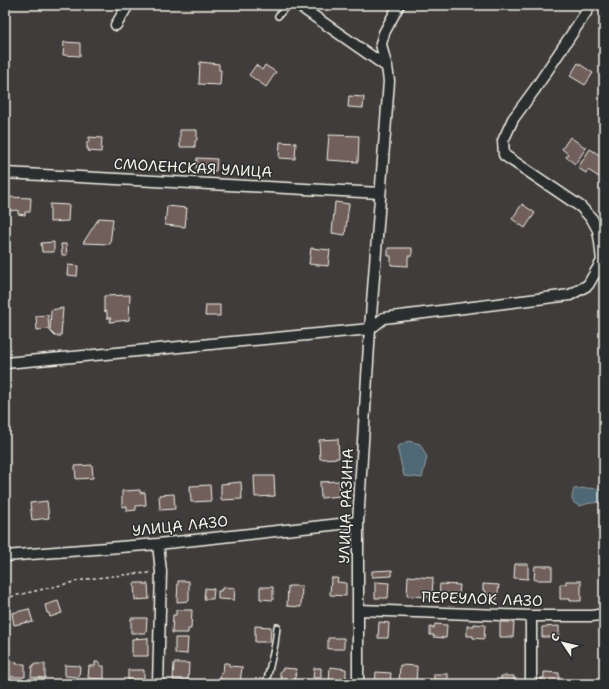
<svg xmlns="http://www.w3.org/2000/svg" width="609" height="689" font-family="'Shantell Sans',sans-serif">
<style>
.water{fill:#506874;stroke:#929fa2}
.building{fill:#705e5a;stroke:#f4f1e8}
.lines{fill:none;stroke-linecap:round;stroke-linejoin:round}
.service-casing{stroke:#f4f1e8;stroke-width:8}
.minor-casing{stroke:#f4f1e8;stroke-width:13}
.path{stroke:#f4f1e8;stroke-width:1.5;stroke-dasharray:3 3;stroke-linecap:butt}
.service{stroke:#2a2d2e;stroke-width:5}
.minor{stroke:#2a2d2e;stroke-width:10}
.labels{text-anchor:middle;stroke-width:3;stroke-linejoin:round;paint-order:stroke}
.street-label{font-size:15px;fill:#f4f1e8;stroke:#2a2d2e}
</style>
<rect width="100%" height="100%" fill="#3f3c3b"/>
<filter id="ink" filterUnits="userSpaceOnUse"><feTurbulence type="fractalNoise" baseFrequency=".025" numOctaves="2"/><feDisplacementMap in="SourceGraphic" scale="8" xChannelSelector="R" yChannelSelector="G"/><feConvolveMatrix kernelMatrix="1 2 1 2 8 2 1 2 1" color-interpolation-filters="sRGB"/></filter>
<g filter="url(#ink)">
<path class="water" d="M408,441L420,444L427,457L422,478L404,476L397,447Z
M586,488L600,489L604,491V500C596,504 588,502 581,506C570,503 571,499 574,489Z"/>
<path class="building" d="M64,42L80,43V56L63,55Z
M200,62L219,64V70H221L220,85L199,84Z
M578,63L593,73L585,85L570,76Z
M256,65L262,70L265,65L276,72L266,87L249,75Z
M349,96L364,97L363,108L348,107Z
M180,130H197V140L195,141V147H180Z
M329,135L359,136L358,162L327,160Z
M89,137L102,138L101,152L88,151L89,149H87V142H89Z
M570,137L586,148L575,164L566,157L568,154L562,149Z
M280,142L296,143L295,159L279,158Z
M590,149L604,158V168L599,177L588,170L586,173L578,168Z
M197,158L217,159L216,171H196Z
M7,197L31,198L30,212H25V215L18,214V210L7,211Z
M335,202L349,204L345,235L332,233Z
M50,204L69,205L68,221L50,222Z
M522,204L535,213L525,228L512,219Z
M167,206L187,208L185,227L165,225Z
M99,218L113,219L110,244L83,243Z
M54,242V252H42L41,243Z
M61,244H66L67,255H62Z
M311,248L330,250L328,266L309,264Z
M388,248H412V256H408V266L391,265V256H388Z
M68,265L78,266L77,276L67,275Z
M130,295L129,320L110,322L111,318H107V312L104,311V296Z
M206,305H220V316H205Z
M63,308L61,336H55L50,331L51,310Z
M48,315L49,329L37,330L36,316Z
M338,439L339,458L320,459L319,440Z
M92,465L93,478L76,479L75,466Z
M254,476H274L275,496L255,497Z
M339,481L340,496L321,498L320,482Z
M241,482L242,499L221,500V484Z
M210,485L211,501L191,502L190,486Z
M140,490V493L145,492L146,505L136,506V510L127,511V506L122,507V491Z
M174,494L175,509L160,510L159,495Z
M47,501L49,518L32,520L30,503Z
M515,564H528V579L514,578Z
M535,566H552V580H534Z
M392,570V576L372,577V571Z
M408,576L433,578L432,597L407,596Z
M331,578H338L337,582L346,583V596L330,595Z
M178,581H189V601L177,602Z
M566,581H581V601H570V599H560V584H566Z
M375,582L389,583L388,598H375Z
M134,583H144V584H148L149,599L135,600Z
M440,584L460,585L459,594H457L456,598L439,597Z
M483,584L499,585L497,599H489V595H485L486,591L483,590Z
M288,586H302L301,607L287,606Z
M224,587L235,588L234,600L218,599V591H221V589H224Z
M260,587H273V600L260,599Z
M205,588L214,589L213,599H204Z
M58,601L62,613L50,617L49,613H47L45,605Z
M29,609L33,622L28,623V622L14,625L12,613Z
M176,610H192L191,629H188V633H172L173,615H176Z
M131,618H147L146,633H131Z
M379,622L389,623L388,638H378Z
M500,622H514L513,637H500Z
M435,624L447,625L446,638L433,637L434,635H430V627L434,628Z
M474,624L485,625L484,639L473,638V636H467V626H474Z
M255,626L271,627L270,642H255Z
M559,626V637H542V627Z
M600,628H604V641H600Z
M148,638V656H132V639Z
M175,638H188L187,654L175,653Z
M328,638H344V649H328Z
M7,661L17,662L16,664H25V677H10L11,675H7Z
M95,662H100V666H104V679L88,678L89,666H95Z
M174,663H189L188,681L173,680Z
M224,663H229V666L242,667L240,683L220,681L221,672H223Z
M34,664H45V678L31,677L32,666H34Z
M65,665L80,666L79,677L65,676Z
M400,665L417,666L416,684H399Z
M330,667L346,669V684H329Z
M283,668L296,669L295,683L282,682V677H280V671H282Z
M314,668H321V678H313Z
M128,670H144V680H128Z
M376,672L391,673L390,684H375Z
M544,672L559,673V684H541V678H544Z
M434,674H448V684H434Z
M501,676H514V684H496V681H501Z"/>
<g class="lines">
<g class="service-casing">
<path id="service" d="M278,16L288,5
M266,684L275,644L277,627"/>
</g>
<g class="minor-casing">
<path id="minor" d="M298,5L387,67
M116,25L128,5
M5,173L380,193
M5,363L84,356L370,329L384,318L570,295L588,285L602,261L600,242L598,230L592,219L581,207L504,155L503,141L513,119L535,89L591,5
M5,556L158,544L358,522
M359,610L531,616H592L604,614
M531,616V684
M158,684L161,572L158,544
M358,684V522L370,329L389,81L387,67L384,57L381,44L384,33L399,5"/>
</g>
<path class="path" d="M5,598L87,579L132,574L151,573"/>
<use href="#service" class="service"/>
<use href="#minor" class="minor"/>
</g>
</g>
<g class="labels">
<g class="street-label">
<text transform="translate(193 168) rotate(3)" y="5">СМОЛЕНСКАЯ УЛИЦА</text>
<text transform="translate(346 506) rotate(-88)" y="5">УЛИЦА РАЗИНА</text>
<text transform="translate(180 526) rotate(-6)" y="5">УЛИЦА ЛАЗО</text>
<text transform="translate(482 599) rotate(2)" y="5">ПЕРЕУЛОК ЛАЗО</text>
</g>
</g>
<rect width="609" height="689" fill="none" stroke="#2a2d2e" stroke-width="20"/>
<rect x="10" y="10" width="589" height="669" fill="none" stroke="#f4f1e8" stroke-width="1.5" filter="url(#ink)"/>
<g transform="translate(563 643) rotate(305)" stroke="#2a2d2e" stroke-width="3" paint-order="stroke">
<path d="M0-3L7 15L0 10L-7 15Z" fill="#f4f1e8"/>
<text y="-6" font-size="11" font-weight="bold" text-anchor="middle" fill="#f4f1e8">С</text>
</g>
</svg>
